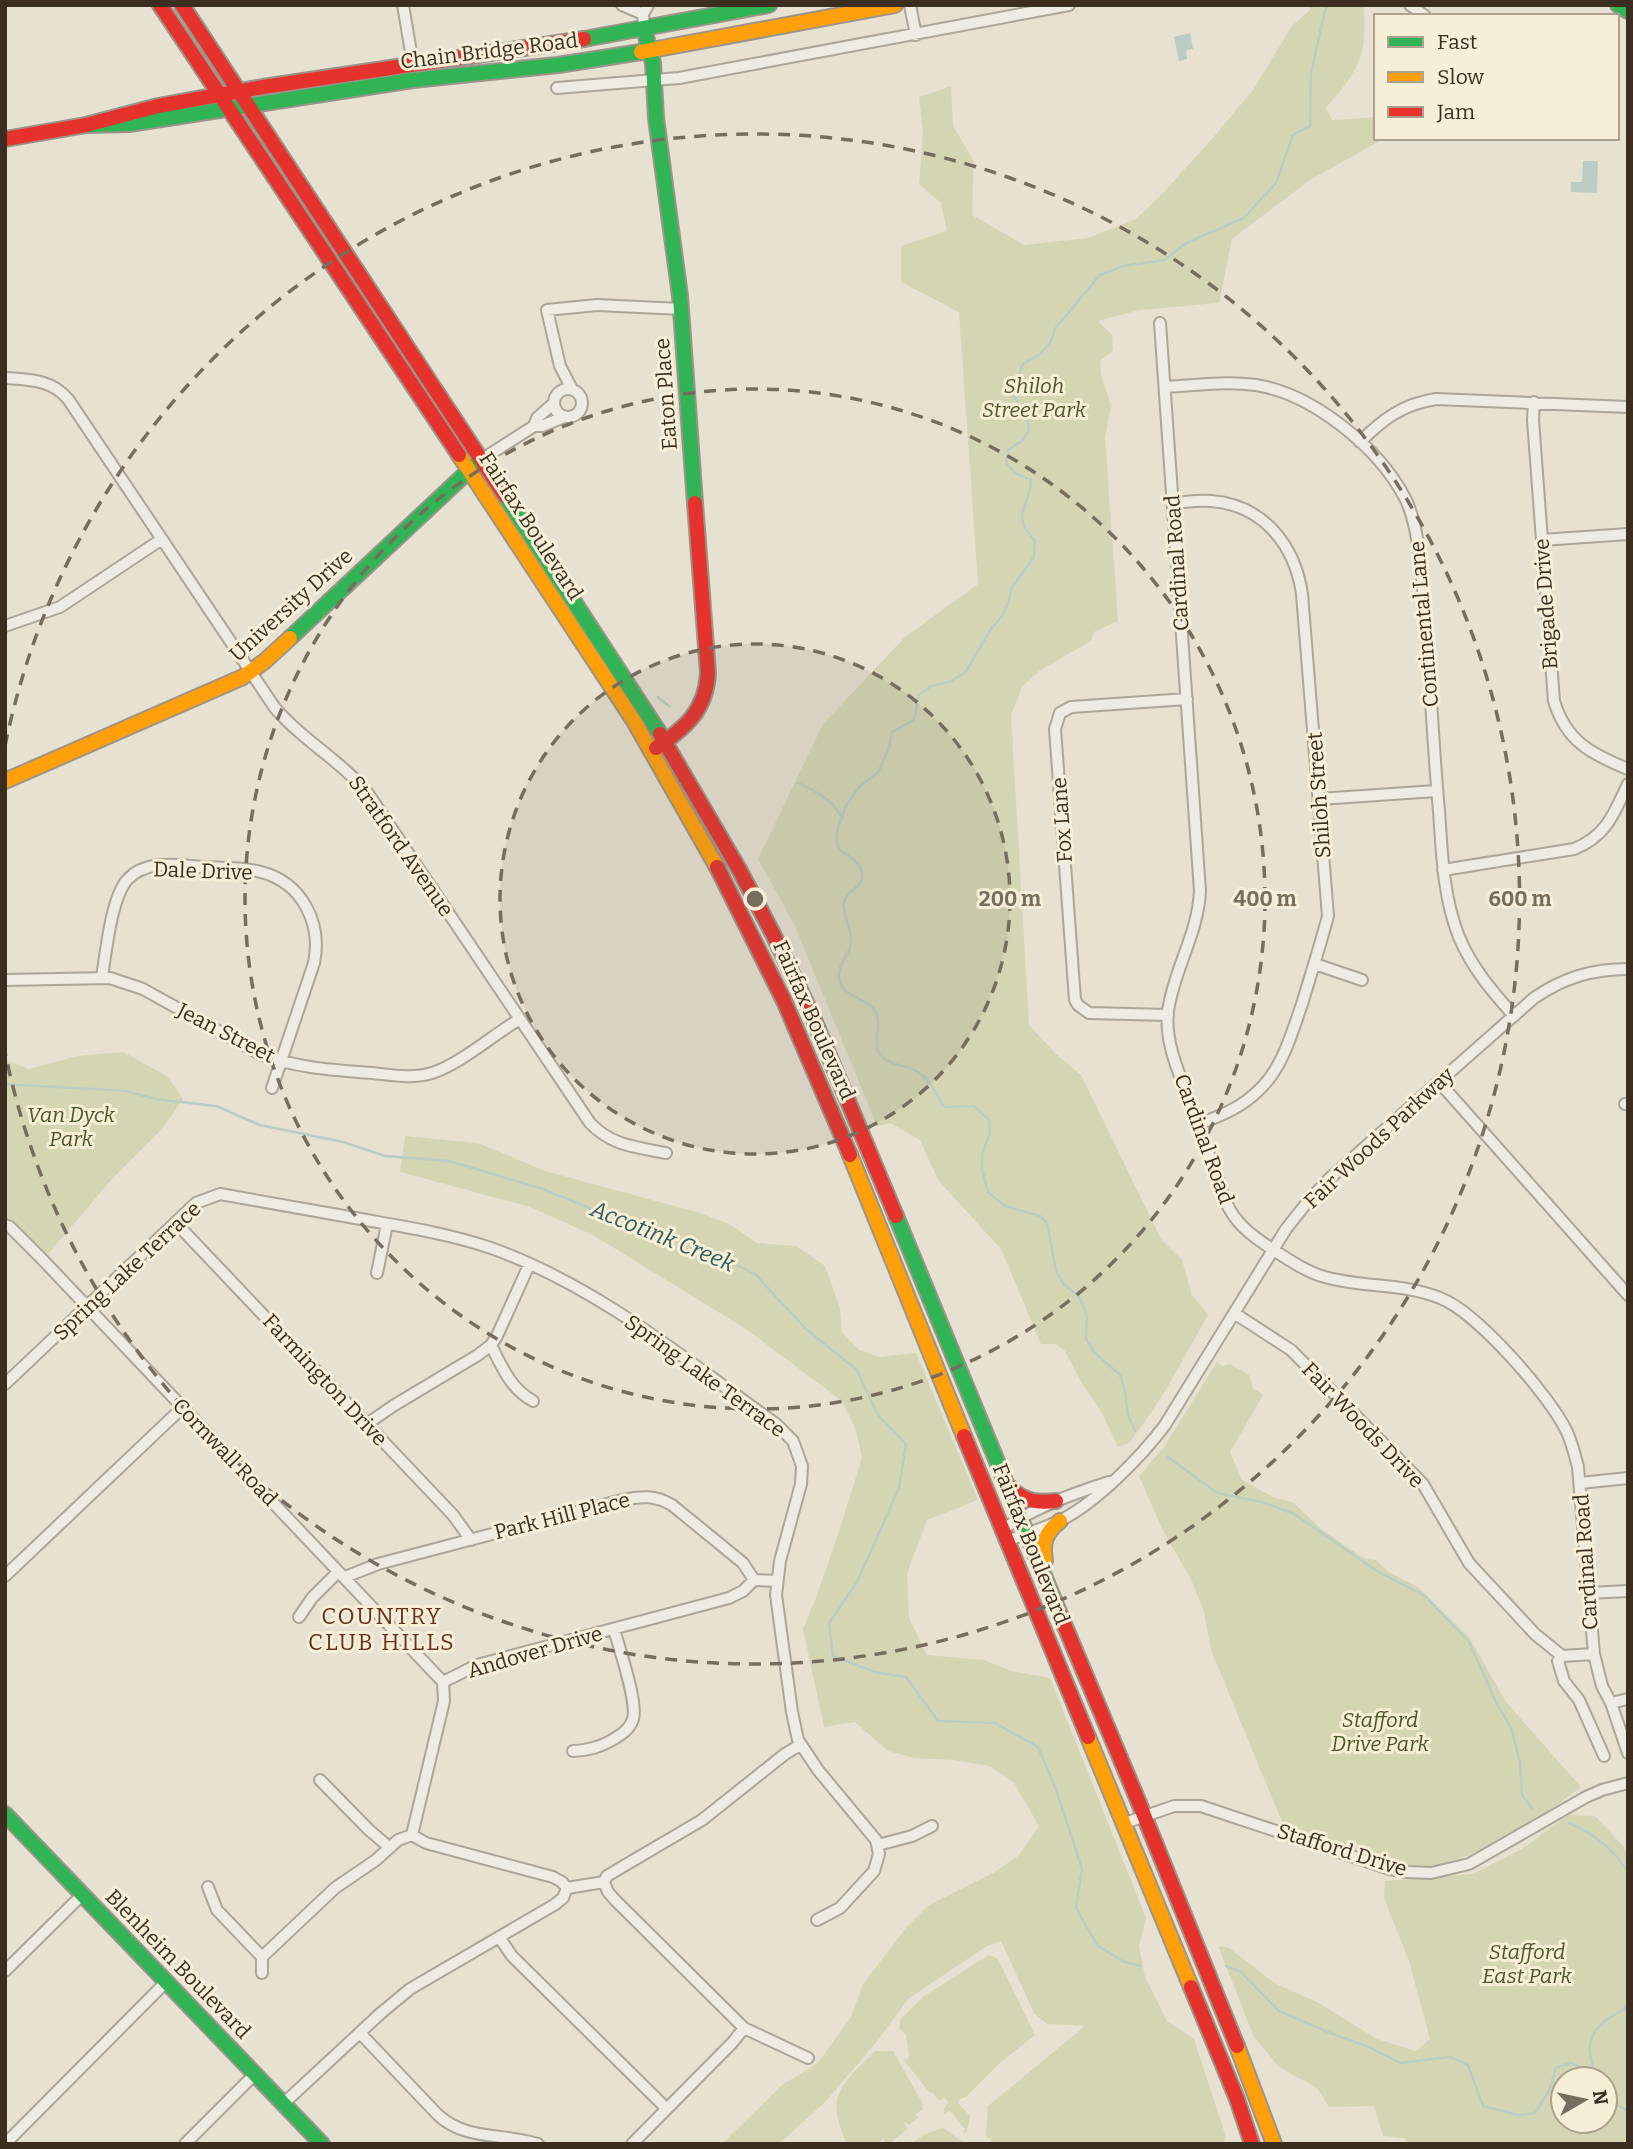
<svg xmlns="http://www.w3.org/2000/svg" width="1633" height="2149" font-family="Bitter,serif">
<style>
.green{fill:#d4d6b3;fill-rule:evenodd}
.water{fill:#bbccc2}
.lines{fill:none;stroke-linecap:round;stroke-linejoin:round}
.stream{stroke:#bbccc2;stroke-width:2.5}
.street-casing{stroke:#aca699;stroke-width:14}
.fast-casing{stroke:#9b9589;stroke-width:18}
.slow-casing{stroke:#9b9589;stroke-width:18}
.jam-casing{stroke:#9b9589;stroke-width:18}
.street{stroke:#eeebe2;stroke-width:10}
.fast{stroke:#30b455;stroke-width:14}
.slow{stroke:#ff9f0a;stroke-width:14}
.jam{stroke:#e5322d;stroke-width:14}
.ring{fill:none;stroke:#776d5e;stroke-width:3.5;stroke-dasharray:12 9}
.labels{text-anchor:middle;stroke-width:6;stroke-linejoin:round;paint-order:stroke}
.street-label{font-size:21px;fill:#3b2e20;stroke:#f6eed7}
.park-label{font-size:21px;font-style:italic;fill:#495827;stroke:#f6eed7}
.water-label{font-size:23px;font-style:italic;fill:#2f5b5a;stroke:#f6eed7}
.neighbourhood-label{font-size:23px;letter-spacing:2px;fill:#68321f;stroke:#f6eed7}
.centre{fill:#776d5e;stroke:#f6eed7;stroke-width:3.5}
.ring-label{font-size:21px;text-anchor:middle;font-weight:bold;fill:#776d5e;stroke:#f6eed7;stroke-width:6;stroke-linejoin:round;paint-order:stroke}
</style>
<rect width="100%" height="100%" fill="#e6e1d1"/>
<path class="green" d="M1310,5H1364C1364,18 1365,32 1363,45C1360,70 1341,90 1326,108L1332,120L1376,117V138H1385L1310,180L1232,239L1219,303L1139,310L1098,321L1112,335L1113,350L1100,361L1101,374L1111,405L1105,437L1118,621L1094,632L1091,641L1039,671L1022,687L1011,715L1029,1025L1056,1054L1081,1075L1161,1239L1182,1260L1192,1295L1208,1315L1167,1388L1148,1417L1130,1442L1118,1447L1102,1413L1081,1382L1065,1351L1055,1344H1041L1001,1249L938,1180L920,1140L890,1123L877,1126L794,924L758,859L823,724L905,637L978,584L959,312L901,282V246L947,231L941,203L919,184L923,132L919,97L951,86L953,126L974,161L972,215L1024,245L1088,238L1136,219L1163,193L1212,139L1253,90L1292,26L1310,10Z
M123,1052L167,1076L183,1099L163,1128L112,1179L48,1254L5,1216V1060L29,1069L77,1056Z
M405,1136L478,1143L545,1171L700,1213L731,1225L757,1243L796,1246L825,1266L840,1308L842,1332L859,1350L879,1357L916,1353L978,1500L927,1520L907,1573L909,1618L927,1655L984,1660L1011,1671L1050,1678L1146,1918L1139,1946L1145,1977L1167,2021L1194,2039L1225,2134L1224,2144H990L991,2140L986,2136L988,2106L1085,2026L1047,2024L1034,2013L1001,1941L987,1946L908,1999L878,2040L826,2101L779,2144H722L782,2085L818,2063L851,2017L863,1984L906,1928L929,1905L993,1873L1018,1856L1039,1826L1014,1783L990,1766L954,1760L914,1758L888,1751L855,1722L824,1727L803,1629L816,1598L840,1528L862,1458L856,1430L842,1401L746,1329L593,1235L530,1207L400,1172Z
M1217,1362L1222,1366L1230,1364L1249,1375L1253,1388L1263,1395L1230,1452L1242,1480L1275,1498L1293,1502L1321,1529L1359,1555L1366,1559L1376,1560L1387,1571L1419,1588L1469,1637L1506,1702L1581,1787L1525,1829L1481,1855L1465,1856L1419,1873L1287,1834L1211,1650L1204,1612L1191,1579L1162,1529L1139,1476L1164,1447Z
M1568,1815L1595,1816L1624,1847L1628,1856V2144H1408L1404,2138L1383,2136L1374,2106L1329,2107L1317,2088L1279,2067L1254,2037L1218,1946L1229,1948L1276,1984L1317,2002L1377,2039L1416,2051L1430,2039L1409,1961L1384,1898L1385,1881L1473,1874L1522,1849ZM1605,2079V2121H1563V2079Z
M989,1955L998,1959L1035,2035L1001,2062L966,2097L960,2099L958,2103L970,2116L967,2132L963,2133L965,2129L949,2110L944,2115V2108L949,2102L944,2098L939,2101L932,2092L930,2093L903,2059L909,2058L906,2035L899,2028L900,2020L924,1996Z
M875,2051H893L923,2104L922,2110L916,2114L918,2118L909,2125L906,2122L904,2123L908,2129L888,2144L883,2139L877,2144H847C824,2095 842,2084 875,2051Z
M943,2128L966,2144H911L925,2134Z"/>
<path class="water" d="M1190,33L1193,49L1186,50L1187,59L1179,61L1174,37Z
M1583,161H1598L1597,193L1571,192V182H1582Z"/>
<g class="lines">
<path class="stream" d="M658,697L669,706
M798,783C817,792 832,799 842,818C822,862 862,849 862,876C862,888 847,891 844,902C842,914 851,927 851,939C852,953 840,961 839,973C836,995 864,997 874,1009C884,1023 871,1044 881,1056C890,1066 909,1065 920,1073C932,1081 936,1097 945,1107L974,1106L989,1120L990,1133L982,1154V1169L988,1192L1005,1206L1040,1216L1047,1223L1056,1271L1063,1283L1079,1297L1087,1315L1086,1339L1095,1353L1120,1375L1125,1391L1128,1415L1135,1431
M842,818C846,800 862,782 878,773L889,748L892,732L914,720L919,695L931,686L949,682L965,673L991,629L1003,615L1009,601L1011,589L1034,557L1035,541C1009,512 1030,510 1031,480L1016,474L1006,463L1008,450L1023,440L1029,430L1027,419L1012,392L1023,364L1040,354L1051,341L1055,329L1064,318L1100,275L1123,266L1165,260L1186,243L1244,218L1276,183L1293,135L1310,126L1311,73L1325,10L1328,5
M5,1084L126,1091L155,1099L216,1106L260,1125L343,1142L385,1156L449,1161L540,1188L602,1213L693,1243L755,1274L807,1330L857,1370L877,1414L906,1444L899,1488L857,1582L829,1623L833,1656L875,1672L906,1677L938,1721L995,1723L1038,1747L1055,1787L1082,1869L1076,1908L1097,1945L1122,1961L1140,1966
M1168,1457L1217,1493L1262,1502L1294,1514L1377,1571L1425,1596L1469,1642L1496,1702L1511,1728L1520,1762L1522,1795L1532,1808
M1569,1823C1591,1832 1617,1851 1628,1873
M1226,1966L1241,1972L1279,2011L1328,2032L1369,2047L1401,2063L1450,2057L1468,2065L1483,2106L1518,2115L1535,2113L1549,2091L1556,2068L1571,2063L1586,2070L1597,2079
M1596,2075C1586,2051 1586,2032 1611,2017C1619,2012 1623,2012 1628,2003
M1605,2091L1612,2103L1628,2111"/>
<g class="street-casing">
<path id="street" d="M403,5L413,64
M622,5L643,14
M910,5L916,35
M1410,5L1425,16
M644,29L643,14L648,5
M557,88L679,78L1069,5
M1160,323L1200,891C1198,934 1174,969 1168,1011C1164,1045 1182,1079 1193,1110C1204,1140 1215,1171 1226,1202C1235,1223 1251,1235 1269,1247C1286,1258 1306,1272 1325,1277C1363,1288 1404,1283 1440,1298C1477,1312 1550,1396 1567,1432C1572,1443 1575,1455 1578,1467L1594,1654L1602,1686L1611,1703L1628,1753
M5,378C30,380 51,379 68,399L275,708C302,740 340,760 367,792L590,1123C612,1146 636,1147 666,1153
M1165,387C1195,385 1226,381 1256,385C1313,394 1378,447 1405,498C1413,514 1416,532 1419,550C1429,637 1431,724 1439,811C1442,854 1443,896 1459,937C1472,968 1492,991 1514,1016
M554 403a14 14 0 1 1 28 0a14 14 0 1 1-28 0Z
M572,389L560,366L547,310L597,305L681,309
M1534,402L1533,420L1554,701C1566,741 1591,754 1628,769
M534,426L537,418L554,403
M1360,442C1383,419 1403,404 1436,399L1628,407
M481,460L534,426H542L564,417
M1173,503C1186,502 1199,500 1211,501C1264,505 1295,546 1302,594L1328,916C1320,946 1311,974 1302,1004C1291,1035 1283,1067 1259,1090C1242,1107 1221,1116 1198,1124
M1542,540L1628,534
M5,626L60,607L162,539
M1319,799L1436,791
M1443,870L1574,849C1607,836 1614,813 1628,784
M1315,964L1362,980
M102,977C106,952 111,899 127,880C146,859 177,865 203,867C222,868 243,867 261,872C303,883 322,924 314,963L272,1088
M5,980L110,978L143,989L260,1054C296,1068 333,1070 372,1073C392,1075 412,1079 432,1073C460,1064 493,1035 520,1019
M1168,1015L1089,1013L1078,1005L1075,1000L1055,729L1060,713L1071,707L1187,699
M1439,1082L1628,1295
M1625,1104H1628
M176,1223L453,1515L471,1540
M5,1225L10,1227L42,1259L443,1682
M377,1273L387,1224
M1234,1313L1291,1350L1423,1484L1469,1563L1535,1634L1562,1656L1594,1654
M491,1345C502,1367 510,1388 533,1401
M5,1384L196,1203L220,1194C270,1203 321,1212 372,1221C412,1228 453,1235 491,1248C597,1286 686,1360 776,1424L793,1441L802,1466L801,1484L780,1561L776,1595L792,1712L798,1740L818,1770L876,1840L879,1854L874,1871L840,1908L817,1920
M367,1424L393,1406L478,1355L491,1345L497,1336L529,1265
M1580,1483L1628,1478
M1003,1529C1036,1507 1072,1494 1109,1482
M1007,1541C1024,1534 1043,1529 1059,1521C1095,1504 1141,1457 1165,1425L1286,1229L1309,1200L1330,1178L1534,998C1563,978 1592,969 1628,969
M5,1576L182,1408
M345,1577L378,1564L622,1500C641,1496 655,1495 672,1505L743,1563L754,1580
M1589,1593L1628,1591
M299,1617L312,1598L338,1572
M1562,1656L1558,1661L1564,1681L1579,1700L1604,1756
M443,1682L477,1665L729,1598L743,1591L754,1580L776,1581
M1611,1703L1628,1699
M573,1751C590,1750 600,1747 614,1739C622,1734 630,1729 633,1719C638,1702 619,1648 614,1629
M320,1780L369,1830L389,1847
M1125,1823L1174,1806H1201L1390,1869L1407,1872L1431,1873L1469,1864L1586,1797L1602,1790L1628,1783
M412,1835L426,1843L553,1877L562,1882L567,1888
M412,1835L444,1701L443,1682
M878,1845L912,1836L932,1826
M604,1882L608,1892L615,1900L744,2028L808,2058
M604,1882L607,1876L617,1870L702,1820L785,1754L800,1745
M208,1887L217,1910L262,1957
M567,1888L604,1882
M499,1937L512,1956L666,2108
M262,1957L335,1888L376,1860L398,1840L412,1835
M262,1957V1973
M5,1971L82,1895
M360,2033L438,2115C466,2141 504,2133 538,2144
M283,2104L381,2013L410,1989L554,1905L563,1898L567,1888
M5,2144L166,1982
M185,2144L255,2074
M632,2144L733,2042L744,2028"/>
</g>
<g class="fast-casing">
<path id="fast" d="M1618,5L1628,11
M644,29L653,63L656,118L680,296L695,503
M584,39L769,5
M86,125L129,124L413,80L558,65L641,52
M505,496L660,734
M290,638L477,463
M896,1216L1054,1600
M5,1814L322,2144"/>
</g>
<g class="slow-casing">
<path id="slow" d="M641,52L895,5
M459,455L634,721L717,867
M5,781L243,677L265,661L290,638
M850,1155L964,1436
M1045,1561C1042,1542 1045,1533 1060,1521
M1088,1737L1191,1987
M1237,2046L1274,2144"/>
</g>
<g class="jam-casing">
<path id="jam" d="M160,5L459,455
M182,5L505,496
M5,139L86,125L158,106L263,87L584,39
M660,734L740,871L773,934L812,1015L896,1216
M656,748C685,728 706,711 708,673L695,503
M717,867L784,1001L850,1155
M964,1436L1088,1737
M1011,1488C1024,1502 1038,1503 1056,1501
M1054,1600L1139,1803L1237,2046
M1191,1987L1237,2099L1252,2144"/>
</g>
<use href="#street" class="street"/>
<use href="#fast" class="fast"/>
<use href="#slow" class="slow"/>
<use href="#jam" class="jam"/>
</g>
<circle cx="755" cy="899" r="255" fill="#776d5e" fill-opacity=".12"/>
<g class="ring">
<circle cx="755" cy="899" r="255"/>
<circle cx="755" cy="899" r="510"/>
<path d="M5 746A765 765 0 1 1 5 1052"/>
</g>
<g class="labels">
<g class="street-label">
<text transform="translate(489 51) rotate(-7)" y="7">Chain Bridge Road</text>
<text transform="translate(666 394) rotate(-94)" y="7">Eaton Place</text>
<text transform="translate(531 526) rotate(57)" y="7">Fairfax Boulevard</text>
<text transform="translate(1177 563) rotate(-94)" y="7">Cardinal Road</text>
<text transform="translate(1546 604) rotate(-94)" y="7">Brigade Drive</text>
<text transform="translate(291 605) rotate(-42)" y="7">University Drive</text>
<text transform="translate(1424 624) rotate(-95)" y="7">Continental Lane</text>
<text transform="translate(1319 795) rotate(-94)" y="7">Shiloh Street</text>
<text transform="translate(1062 820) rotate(-94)" y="7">Fox Lane</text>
<text transform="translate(401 846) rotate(55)" y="7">Stratford Avenue</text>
<text transform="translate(203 871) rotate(2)" y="7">Dale Drive</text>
<text transform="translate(814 1020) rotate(66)" y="7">Fairfax Boulevard</text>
<text transform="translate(226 1033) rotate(27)" y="7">Jean Street</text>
<text transform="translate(1379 1138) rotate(-43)" y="7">Fair Woods Parkway</text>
<text transform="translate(1204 1139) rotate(70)" y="7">Cardinal Road</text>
<text transform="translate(127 1271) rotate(-43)" y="7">Spring Lake Terrace</text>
<text transform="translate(705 1376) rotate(36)" y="7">Spring Lake Terrace</text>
<text transform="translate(325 1380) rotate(47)" y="7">Farmington Drive</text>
<text transform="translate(1363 1425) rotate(46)" y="7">Fair Woods Drive</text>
<text transform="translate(225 1452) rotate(46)" y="7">Cornwall Road</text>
<text transform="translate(562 1516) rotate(-14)" y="7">Park Hill Place</text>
<text transform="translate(1031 1544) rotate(68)" y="7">Fairfax Boulevard</text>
<text transform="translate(1586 1562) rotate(-94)" y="7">Cardinal Road</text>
<text transform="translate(535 1652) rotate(-16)" y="7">Andover Drive</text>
<text transform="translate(1342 1850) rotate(17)" y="7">Stafford Drive</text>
<text transform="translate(178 1964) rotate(46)" y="7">Blenheim Boulevard</text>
</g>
<g class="park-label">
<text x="1034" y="393">Shiloh<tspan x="1034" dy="24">Street Park</tspan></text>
<text x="71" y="1122">Van Dyck<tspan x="71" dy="24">Park</tspan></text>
<text x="1380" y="1727">Stafford<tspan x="1380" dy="24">Drive Park</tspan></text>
<text x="1527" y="1959">Stafford<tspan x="1527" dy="24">East Park</tspan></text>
</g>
<g class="water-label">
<text transform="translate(663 1236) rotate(22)" y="8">Accotink Creek</text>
</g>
<g class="neighbourhood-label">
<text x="382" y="1624">COUNTRY<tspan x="382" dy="26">CLUB HILLS</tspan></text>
</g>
</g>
<circle cx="755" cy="899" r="10" class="centre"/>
<g class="ring-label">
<text x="1010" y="906">200 m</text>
<text x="1265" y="906">400 m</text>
<text x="1520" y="906">600 m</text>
</g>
<rect width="1633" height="2149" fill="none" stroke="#3b2e20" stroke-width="14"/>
<rect x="1374" y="14" width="245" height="126" fill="#f6eed7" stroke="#aba18e" stroke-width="2"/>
<rect x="1388" y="37" width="35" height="10" fill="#30b455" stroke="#aba18e" stroke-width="2"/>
<text x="1437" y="49" font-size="21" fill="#3b2e20">Fast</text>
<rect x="1388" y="72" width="35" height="10" fill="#ff9f0a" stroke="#aba18e" stroke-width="2"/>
<text x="1437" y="84" font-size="21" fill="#3b2e20">Slow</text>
<rect x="1388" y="107" width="35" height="10" fill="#e5322d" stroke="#aba18e" stroke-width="2"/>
<text x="1437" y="119" font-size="21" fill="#3b2e20">Jam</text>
<g transform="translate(1584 2100) rotate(81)"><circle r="33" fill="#f6eed7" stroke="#aba18e" stroke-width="2"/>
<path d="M0-5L12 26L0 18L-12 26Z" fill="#776d5e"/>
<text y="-10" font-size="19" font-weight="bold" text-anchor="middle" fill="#3b2e20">N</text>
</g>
</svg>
